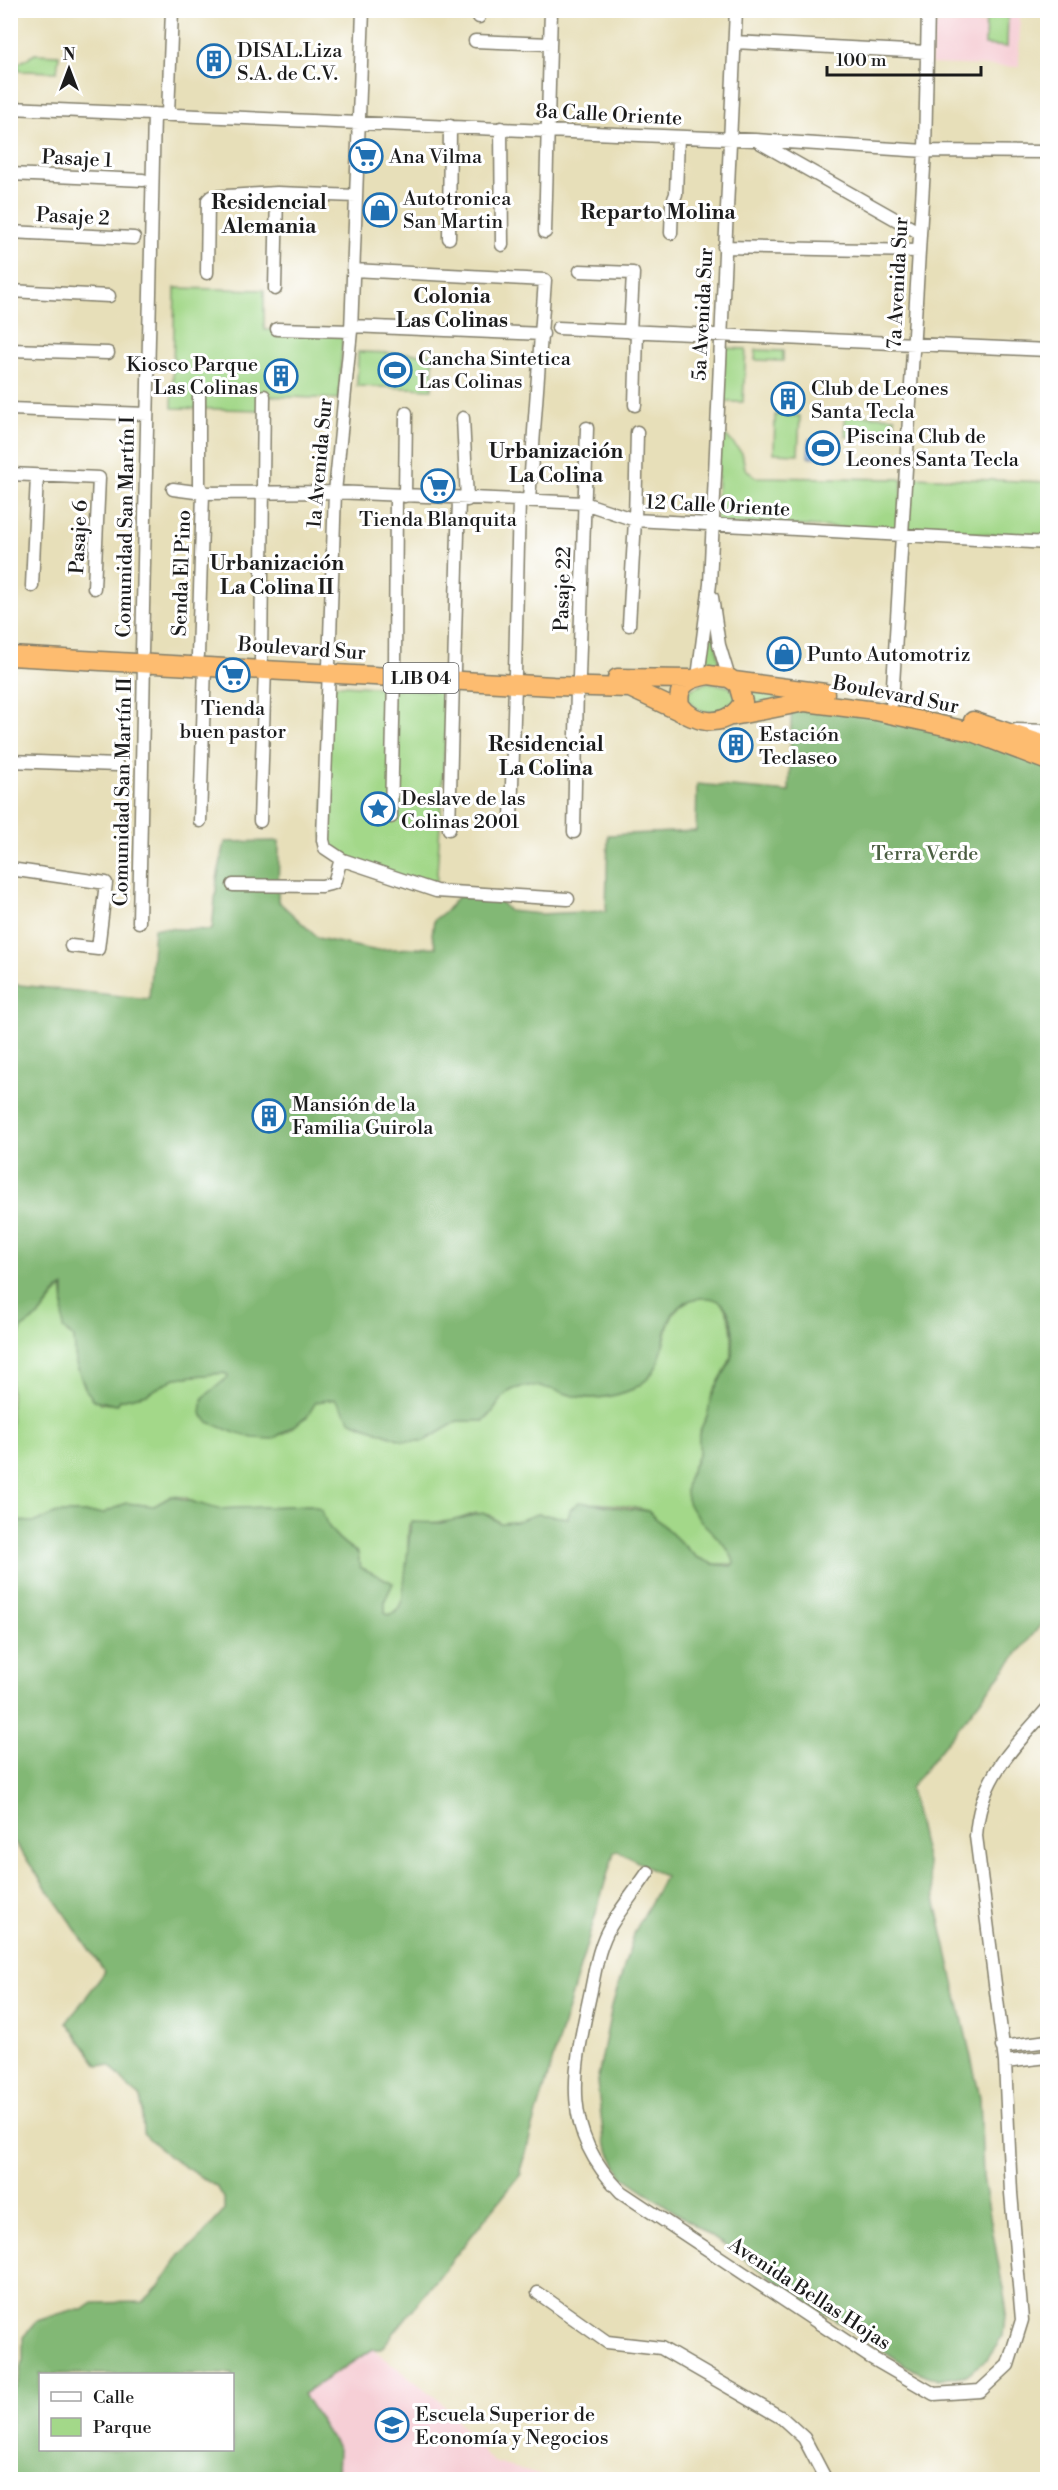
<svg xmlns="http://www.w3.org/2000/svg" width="1058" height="2490" font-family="'Libre Bodoni',serif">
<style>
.built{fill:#f6cfd6}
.green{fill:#a3d889;stroke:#607a52;stroke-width:1.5}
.forest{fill:#82b875;stroke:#4f6a48;stroke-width:1.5;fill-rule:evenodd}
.water{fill:#80b4ed;stroke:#4e6884;stroke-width:1.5}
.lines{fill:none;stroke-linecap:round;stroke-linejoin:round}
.minor-casing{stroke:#827e6a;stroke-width:15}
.highway-casing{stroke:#827e6a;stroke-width:21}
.minor{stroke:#fff;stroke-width:12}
.highway{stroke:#fdbc6f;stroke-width:18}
.labels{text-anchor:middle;stroke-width:6;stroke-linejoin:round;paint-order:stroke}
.shield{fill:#fff;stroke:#606060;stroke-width:1.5}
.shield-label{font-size:18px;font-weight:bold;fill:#1c1c1c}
.poi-label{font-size:20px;fill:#1c1c1c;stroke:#fff;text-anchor:start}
.street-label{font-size:20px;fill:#1c1c1c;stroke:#fff}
.park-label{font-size:20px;fill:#4b5e42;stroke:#fff}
.neighbourhood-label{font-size:21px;font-weight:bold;fill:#1c1c1c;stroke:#fff}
</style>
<rect width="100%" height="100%" fill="#fff"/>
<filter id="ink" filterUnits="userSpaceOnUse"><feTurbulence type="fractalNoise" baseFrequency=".0167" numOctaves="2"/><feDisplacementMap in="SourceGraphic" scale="12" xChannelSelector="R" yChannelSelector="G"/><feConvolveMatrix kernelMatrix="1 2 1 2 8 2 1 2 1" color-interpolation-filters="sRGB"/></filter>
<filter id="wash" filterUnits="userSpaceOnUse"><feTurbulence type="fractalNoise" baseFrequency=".008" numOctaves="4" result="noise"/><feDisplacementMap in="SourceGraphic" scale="24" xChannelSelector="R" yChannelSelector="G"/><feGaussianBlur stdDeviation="1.35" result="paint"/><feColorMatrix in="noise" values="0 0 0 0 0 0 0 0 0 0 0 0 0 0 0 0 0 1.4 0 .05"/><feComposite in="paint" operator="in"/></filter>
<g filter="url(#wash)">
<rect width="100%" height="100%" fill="#e7dfb9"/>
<path class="built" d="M984,11H1020L1019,67L931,64L933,24H984Z
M373,2349L440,2401L493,2462L553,2479H337L338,2449L303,2394Z"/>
<path class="green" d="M986,11H1008L1007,47L985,45Z
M35,54L59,55L57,72L21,71L16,65Z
M175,288L264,290V330L343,329L339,399L265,396L264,410L172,408Z
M723,348L746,349L743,402H721Z
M756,350L783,351V361L755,360Z
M358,352L433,354L432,389L357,386Z
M845,414L895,417L894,438L845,436Z
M775,415L800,416L798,454L774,453Z
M720,429L742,453L745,468L755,477L902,479L900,530L716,523Z
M912,477L1047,482V538L908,530Z
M712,620L720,665L718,666H708L705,663Z
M708,682L730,687L737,697L732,708C714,713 700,716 688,700L689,690Z
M328,684L448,692L436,891L333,855L323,836Z
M754,689L814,696L751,704Z
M62,1287L67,1333L74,1338L76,1364L86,1390L100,1403L117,1405L120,1400L147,1394L175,1378L223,1373L229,1375V1377L202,1399V1415C209,1424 216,1423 226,1427C267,1445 290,1441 315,1402L337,1399L351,1421L404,1441H424L458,1421H484C496,1413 499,1395 514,1389C536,1382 547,1388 567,1394C589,1401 612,1398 633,1389C676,1368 654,1317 688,1301C728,1282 735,1327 731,1355C729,1369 716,1382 712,1395C710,1401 710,1407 708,1413C706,1420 701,1426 699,1434C698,1439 700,1446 699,1452C696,1464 687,1472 687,1486C688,1520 734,1544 734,1564H713L696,1557L648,1511C635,1506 582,1499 572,1507L568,1518L537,1514L517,1522L500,1523L490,1515L476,1513L453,1521L409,1524C406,1547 411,1595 395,1613L387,1615L385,1613V1600L393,1583L360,1567L358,1553C343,1544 326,1530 321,1510L311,1505L218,1509L199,1505L185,1497L171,1496L154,1506L126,1503L104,1513H62L35,1522L11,1521V1355L22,1328L38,1317Z"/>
<path class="forest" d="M792,694L971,737L1047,768V1617L910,1788L980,2097L983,2177L1006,2306L1003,2336L987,2360L966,2375L938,2380L916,2371L836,2321L622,2176L604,2141L597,2082L612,2006L635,1931L665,1877L618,1851L614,1852L520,2171L521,2174L381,2349H373L303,2394L338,2449L337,2479H11V2391L17,2386L23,2362V2337L37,2321L71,2310H83L93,2303L143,2302L161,2284L180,2255L195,2243L224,2211V2198L218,2188L169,2157L143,2133L141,2097C128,2090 121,2076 110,2066L98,2065L67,2022L105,1972L11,1837V1521L35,1522L57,1513H104L126,1503L154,1506L172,1496L218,1509L311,1505L322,1510C326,1530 343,1544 358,1553L360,1567L393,1583L385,1600V1612L387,1615L395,1613L402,1603L411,1522L441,1523L483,1513L500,1523L515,1522L537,1514L568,1518L570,1510L579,1502L648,1511L696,1557L713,1564L731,1566L734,1563C729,1540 693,1522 687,1499C682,1481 695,1467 699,1452C700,1446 698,1439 699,1434C701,1426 706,1421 708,1413C709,1408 710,1401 712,1396C716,1382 729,1370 732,1355C735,1334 734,1298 706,1298C697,1298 691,1299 684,1303C653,1323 676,1368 633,1389C613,1398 588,1401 567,1394C547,1388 536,1382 514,1389C499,1395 496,1413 483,1421H458L424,1441H404L351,1421L335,1399L316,1402L307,1417L273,1439L253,1438L235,1433L208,1422L201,1413L203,1398L228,1377V1375L223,1373L175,1378L147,1394L120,1400L117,1405L94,1400L86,1390L76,1364L74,1338L63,1329L64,1287L57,1291L38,1317L22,1328L11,1355V984L149,999L154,928L212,930L217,879L225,842L279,841L278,901L318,938L373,950L436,947L432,935L434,920L447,910L458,896L498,899L509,911L540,914L606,911L608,835L696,831L697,784L789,792ZM40,2374H232V2450H40Z"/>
<path class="water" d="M809,439H838L837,457H808Z"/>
</g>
<g filter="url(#ink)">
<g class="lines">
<g class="minor-casing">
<path id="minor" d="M363,10L351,331L335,492L323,840L325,848L343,860L436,891L568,899
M479,17V10
M475,41L550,44
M735,42L926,52
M10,108L755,140L925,151L1048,152
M168,114L172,10
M501,128L502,245
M759,142L920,233
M10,174L143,180
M10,232L134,238
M545,232L551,10
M671,233L672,204L676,194L678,137
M449,238L450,126
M724,247L919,251
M353,270L545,280L529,500
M580,271L633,273L630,332
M207,273L208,200L211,197L277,193L356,196
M275,289L277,193
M10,291L109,296
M351,326L543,334
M558,328L1048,350
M277,329L351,331
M10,350L108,353
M635,405L637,332
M10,409L147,414
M463,418L467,500
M10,474L99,478L94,588
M173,489L203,493L335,492L584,503L635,520L1048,543
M405,496L406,413
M32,586L37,476
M712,597L719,645L729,678
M629,625L635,520L637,432
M142,652L154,114
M198,655L203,493L199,485V388
M261,659L264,396
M395,666L396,495
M454,670L459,499
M515,674L519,500
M579,677L587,428
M698,677L710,584L736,10
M892,702L925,151L928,10
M1016,730L1048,731
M10,761L117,765
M391,817L394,676
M511,819L515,684
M200,821L205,665
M260,821L265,668
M449,829L453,680
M574,832L577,687
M10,869L106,883L98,949L71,946
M233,885L322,886L334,883L341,859
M139,922L144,662
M648,1872C636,1890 622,1907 611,1925C598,1946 595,1972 590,1995C573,2073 560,2130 621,2192L870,2357L934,2394L980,2391L1008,2365L1022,2320L1011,2193L1005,2062L976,1836C980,1777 1012,1750 1048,1708
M1002,2047L1048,2041
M1005,2062L1048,2057
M538,2293L607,2342L661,2348L782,2418L804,2438L826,2480"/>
</g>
<g class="highway-casing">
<path id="highway" d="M10,656L553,686L630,688L692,717
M709,675L729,678L738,684L743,702C730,726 696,728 680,705C676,683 691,678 709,675Z
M617,678L690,679
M734,681L825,693
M733,716L805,702L876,711L972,732L1048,761
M973,721L1048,746"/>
</g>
<use href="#minor" class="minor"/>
<use href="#highway" class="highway"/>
</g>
</g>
<defs>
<g id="building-ring" transform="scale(1.725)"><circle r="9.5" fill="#fff" stroke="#1f6fb2" stroke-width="1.5"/><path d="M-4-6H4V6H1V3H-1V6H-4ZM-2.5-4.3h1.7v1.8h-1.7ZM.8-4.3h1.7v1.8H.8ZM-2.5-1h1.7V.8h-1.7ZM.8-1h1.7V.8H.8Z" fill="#1f6fb2"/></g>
<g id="supermarket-ring" transform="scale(1.725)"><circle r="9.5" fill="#fff" stroke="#1f6fb2" stroke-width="1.5"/><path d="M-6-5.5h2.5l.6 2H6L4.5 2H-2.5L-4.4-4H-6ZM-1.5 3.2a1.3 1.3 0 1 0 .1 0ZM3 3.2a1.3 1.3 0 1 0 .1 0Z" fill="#1f6fb2"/></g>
<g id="shop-ring" transform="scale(1.725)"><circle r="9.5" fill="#fff" stroke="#1f6fb2" stroke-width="1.5"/><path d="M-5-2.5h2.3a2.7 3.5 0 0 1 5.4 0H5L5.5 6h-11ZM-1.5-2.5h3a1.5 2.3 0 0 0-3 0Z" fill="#1f6fb2"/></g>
<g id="stadium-ring" transform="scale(1.725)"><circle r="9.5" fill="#fff" stroke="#1f6fb2" stroke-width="1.5"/><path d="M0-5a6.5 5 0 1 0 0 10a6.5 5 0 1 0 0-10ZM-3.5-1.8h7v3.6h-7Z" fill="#1f6fb2"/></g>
<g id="sight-ring" transform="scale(1.725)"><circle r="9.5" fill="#fff" stroke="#1f6fb2" stroke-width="1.5"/><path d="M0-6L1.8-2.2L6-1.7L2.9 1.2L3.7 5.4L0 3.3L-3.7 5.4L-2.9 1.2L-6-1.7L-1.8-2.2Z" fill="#1f6fb2"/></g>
<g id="university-ring" transform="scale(1.725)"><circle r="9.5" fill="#fff" stroke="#1f6fb2" stroke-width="1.5"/><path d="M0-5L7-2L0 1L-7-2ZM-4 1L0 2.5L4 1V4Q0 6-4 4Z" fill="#1f6fb2"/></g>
</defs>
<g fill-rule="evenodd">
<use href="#building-ring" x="214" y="61"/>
<use href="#supermarket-ring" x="366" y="156"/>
<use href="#shop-ring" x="380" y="210"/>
<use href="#stadium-ring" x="395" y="370"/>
<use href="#building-ring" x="281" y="376"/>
<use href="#building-ring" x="788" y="399"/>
<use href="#stadium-ring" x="823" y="448"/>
<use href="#supermarket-ring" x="438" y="486"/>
<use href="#shop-ring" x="784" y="654"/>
<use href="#supermarket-ring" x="233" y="675"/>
<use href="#building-ring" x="736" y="745"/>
<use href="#sight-ring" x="378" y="809"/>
<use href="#building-ring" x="269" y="1116"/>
<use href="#university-ring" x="392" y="2425"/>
</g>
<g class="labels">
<rect class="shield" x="383.5" y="663" width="75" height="30" rx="4.5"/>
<g class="shield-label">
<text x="421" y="684">LIB 04</text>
</g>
<g class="poi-label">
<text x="237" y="57">DISAL.Liza<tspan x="237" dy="23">S.A. de C.V.</tspan></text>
<text x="389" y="163">Ana Vilma</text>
<text x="403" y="205">Autotronica<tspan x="403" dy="23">San Martin</tspan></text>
<text x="418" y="365">Cancha Sintetica<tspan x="418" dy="23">Las Colinas</tspan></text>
<text x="258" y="371" text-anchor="end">Kiosco Parque<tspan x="258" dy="23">Las Colinas</tspan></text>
<text x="811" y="395">Club de Leones<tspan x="811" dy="23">Santa Tecla</tspan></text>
<text x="846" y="443">Piscina Club de<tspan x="846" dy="23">Leones Santa Tecla</tspan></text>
<text x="438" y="526" text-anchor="middle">Tienda Blanquita</text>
<text x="807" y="661">Punto Automotriz</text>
<text x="233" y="715" text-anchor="middle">Tienda<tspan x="233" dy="23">buen pastor</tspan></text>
<text x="759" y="741">Estación<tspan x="759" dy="23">Teclaseo</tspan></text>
<text x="401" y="805">Deslave de las<tspan x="401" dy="23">Colinas 2001</tspan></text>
<text x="292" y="1111">Mansión de la<tspan x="292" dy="23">Familia Guirola</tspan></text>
<text x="415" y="2421">Escuela Superior de<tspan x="415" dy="23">Economía y Negocios</tspan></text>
</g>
<g class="street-label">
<text transform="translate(609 114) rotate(3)" y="7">8a Calle Oriente</text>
<text transform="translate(77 158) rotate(3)" y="7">Pasaje 1</text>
<text transform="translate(73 216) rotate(3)" y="7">Pasaje 2</text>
<text transform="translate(897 283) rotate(-87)" y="7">7a Avenida Sur</text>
<text transform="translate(702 314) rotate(-87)" y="7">5a Avenida Sur</text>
<text transform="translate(319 463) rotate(-85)" y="7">1a Avenida Sur</text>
<text transform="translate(718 505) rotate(3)" y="7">12 Calle Oriente</text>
<text transform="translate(125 527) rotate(-89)" y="7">Comunidad San Martín I</text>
<text transform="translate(78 537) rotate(-87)" y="7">Pasaje 6</text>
<text transform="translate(181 573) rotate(-88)" y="7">Senda El Pino</text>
<text transform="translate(562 589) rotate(-88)" y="7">Pasaje 22</text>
<text transform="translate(302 648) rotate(4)" y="7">Boulevard Sur</text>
<text transform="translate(896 694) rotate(11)" y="7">Boulevard Sur</text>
<text transform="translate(122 792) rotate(-89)" y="7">Comunidad San Martín II</text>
<text transform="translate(810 2293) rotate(33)" y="7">Avenida Bellas Hojas</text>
</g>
<g class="park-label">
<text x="925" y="860">Terra Verde</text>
</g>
<g class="neighbourhood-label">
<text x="269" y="209">Residencial<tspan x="269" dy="24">Alemania</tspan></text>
<text x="658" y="219">Reparto Molina</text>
<text x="452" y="303">Colonia<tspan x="452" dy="24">Las Colinas</tspan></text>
<text x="556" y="458">Urbanización<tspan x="556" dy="24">La Colina</tspan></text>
<text x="277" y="570">Urbanización<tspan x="277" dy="24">La Colina II</tspan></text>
<text x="546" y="751">Residencial<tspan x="546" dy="24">La Colina</tspan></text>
</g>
</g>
<rect width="1058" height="2490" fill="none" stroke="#fff" stroke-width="36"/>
<rect x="39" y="2373" width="195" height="78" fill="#ffffff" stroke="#a4a4a4" stroke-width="1.5"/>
<rect x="51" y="2392" width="30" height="9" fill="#ffffff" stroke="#a4a4a4" stroke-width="1.5"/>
<text x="93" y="2403" font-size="18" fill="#1c1c1c">Calle</text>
<rect x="51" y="2418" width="30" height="18" fill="#a3d889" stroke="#a4a4a4" stroke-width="1.5"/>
<text x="93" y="2433" font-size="18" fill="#1c1c1c">Parque</text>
<g transform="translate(69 69)" stroke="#ffffff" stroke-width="4.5" paint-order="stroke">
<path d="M0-4.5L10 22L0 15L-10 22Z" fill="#1c1c1c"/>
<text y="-9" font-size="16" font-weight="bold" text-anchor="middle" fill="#1c1c1c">N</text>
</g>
<path d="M827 66v9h154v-9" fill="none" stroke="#1c1c1c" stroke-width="3"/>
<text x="836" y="66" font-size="18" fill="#1c1c1c" stroke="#ffffff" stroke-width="4.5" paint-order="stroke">100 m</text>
</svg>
